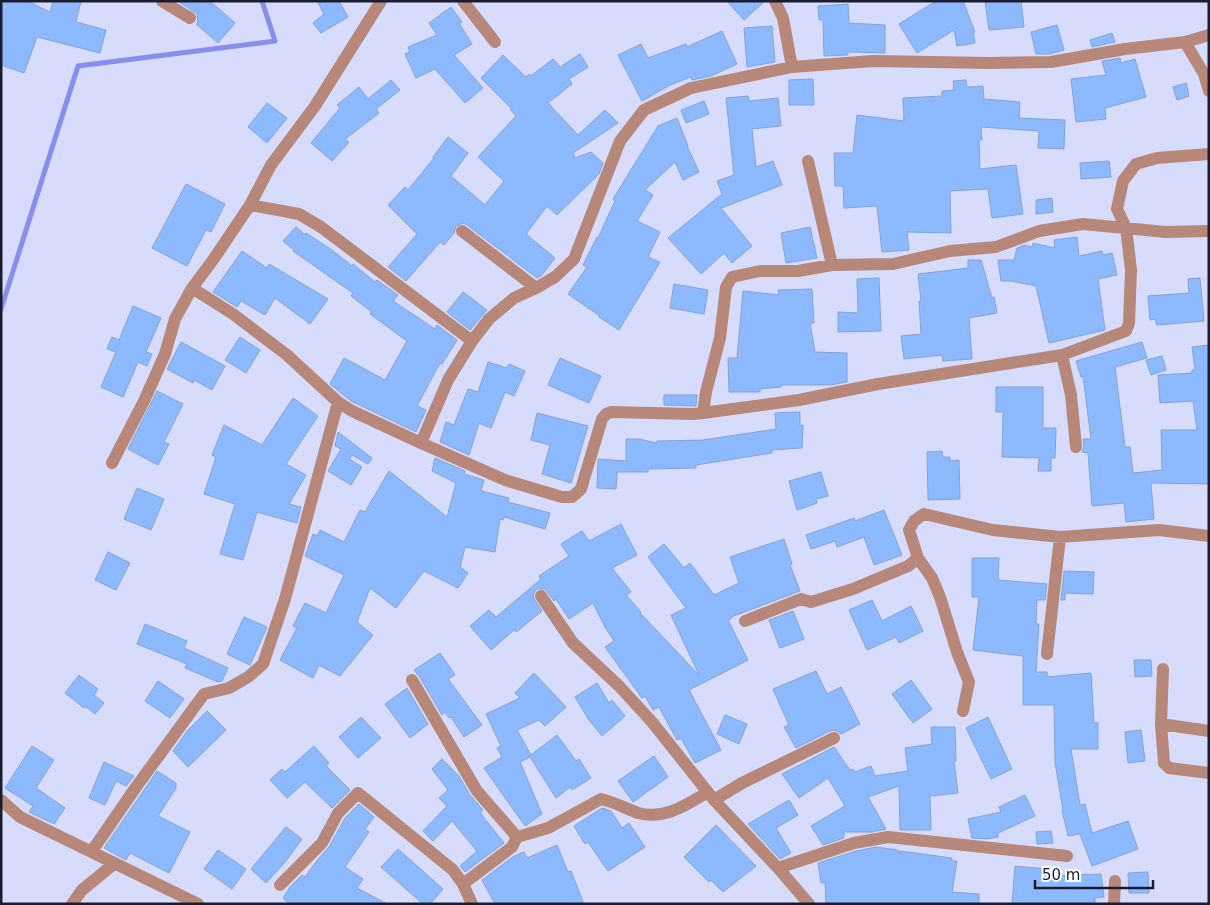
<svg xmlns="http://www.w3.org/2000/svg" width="1210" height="905" font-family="'DejaVu Sans',sans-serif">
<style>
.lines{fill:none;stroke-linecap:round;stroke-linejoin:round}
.stream{stroke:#888eed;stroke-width:5}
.building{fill:#8cb9ff;stroke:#85a3d1}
.minor{stroke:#b78879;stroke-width:12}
</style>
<rect width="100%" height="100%" fill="#d7dcfd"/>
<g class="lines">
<path class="stream" d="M1,309L78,66L275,41L262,1"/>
</g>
<path class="building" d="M1,1H27L50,12L53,1H81L76,22L106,30L100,53L37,37L24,73L1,65Z
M178,1H210L235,23L218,43L196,24L198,22L197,14Z
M317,1H339L348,17L321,33L313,23L324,14Z
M727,1H765L744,20Z
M936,1H963L975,32H973L975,43L957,46L954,30L917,53L899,24Z
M985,1H1021L1024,27L989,30Z
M848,4L849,23L885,25V53L848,52V55L824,56L823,20H819L818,6Z
M451,7L462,22L459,23L472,44L454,55L483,88L465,103L435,69L416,78L405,54L410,52L408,47L437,35L429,23Z
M1057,25L1064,50L1049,54H1036L1031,32Z
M772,26L775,62L747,67L744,28Z
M722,31L737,64L711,76L692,80L691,77L670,85L642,101L618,55L641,44L648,58L686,44L687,47Z
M1112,33L1115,42L1092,47L1090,40Z
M580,54L588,67L569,79L572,84L548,103L578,135L605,110L618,123L573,153L575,158L591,152L603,163L599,174L557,215L547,206L526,234L555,258L541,276L537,278L467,225L463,223L456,226L454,233L444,245L440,242L406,281L388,267L417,234L388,205L405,187L408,190L434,158L433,157L448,137L468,153L451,176L485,205L504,181L478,157L516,116L510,109L511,108L481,78L503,55L526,77L529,74L531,76L553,59L560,67Z
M1120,58L1121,63L1135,59L1146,97L1105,108L1106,119L1076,122L1071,79L1106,75L1102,61Z
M813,79L814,105H789V80Z
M391,80L400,90L376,109L379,113L345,139L349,142L332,161L311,143L340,108L337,105L359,87L368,99Z
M966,80L967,87L983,86L984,99L1020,102L1019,118L1065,120L1064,149L1038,148L1039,131L981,127L982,140H979L980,169L1016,165L1023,214L992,218L988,189L950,191L951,233L907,232L909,250L882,252L877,206L844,208L843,186H835L834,153H853L857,115L904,121L903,98L942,96V91L954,90L953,81Z
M1186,83L1189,96L1177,100L1173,87Z
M748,96L749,101L778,98L781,126L752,129L756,167L773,161L782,185L721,208L752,246L732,263L724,253L701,274L668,238L722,194L717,181L734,175L726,98Z
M704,101L709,114L686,123L681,110Z
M267,103L287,118L267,143L248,127Z
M677,118L688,146H687L699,172L683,180L675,162L645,190L653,195L637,221L660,232L648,257L660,262L619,330L599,317L600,316L568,294L587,267L583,265L597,237L598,238L615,201L613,199L658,126Z
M1109,161L1111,177L1081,179L1080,163Z
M186,184L225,204L211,232L206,230L187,266L152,248Z
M1052,198L1053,212L1036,214V200Z
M296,227L305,235L306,233L332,250L352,266L353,264L375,282L377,280L398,295L393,301L435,329L437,325L457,340L442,364L440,363L417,406L426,410L416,432L351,401L330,384L344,358L385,380L407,341L370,314L372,312L351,296L353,293L293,251L294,250L283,241Z
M810,227L817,258L786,263L781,233Z
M1077,237L1079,256L1102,251L1103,255L1112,253L1117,275L1098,279L1105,330L1049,343L1036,286L1011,281H1001L998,260H1014L1017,248L1024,245L1032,247L1033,243L1055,248L1054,240Z
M242,251L267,268L269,264L328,299L310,324L275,298L265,315L241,301L237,307L213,292Z
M968,260H981L992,298L994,297L997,313L969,318L972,359L943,361L942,355L904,359L901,336L921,334L919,301H921L918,274L968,268Z
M879,278L881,331L838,332V312L858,313L857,279Z
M1200,278L1204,321L1157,325L1155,319L1150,320L1148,296L1189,293L1188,279Z
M674,284L708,290L704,314L670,308Z
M812,289L814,323H810L815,352L847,353V382L830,385H781V387L760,389V392H729L728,358H737L743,291L779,295L778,290Z
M463,292L487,310L470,330L447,312Z
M133,306L161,318L146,352L152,354L147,366L138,362L123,397L101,387L116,352L107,349L112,337L119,340Z
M240,337L260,350L246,373L225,360Z
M181,342L225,366L212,390L194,380L193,383L167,369Z
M1142,342L1147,358L1115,367L1125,447H1130L1133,473L1162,470L1161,430H1197L1193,401L1160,403L1158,375L1192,373V370H1195L1192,347L1209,345V484L1151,483L1154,519L1126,522L1124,503L1092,506L1088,453L1082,452L1084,447L1083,439H1091L1083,376L1081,377L1076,361Z
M1162,356L1166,370L1151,375L1146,360Z
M560,358L601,376L589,403L548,385Z
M488,362L507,368L509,364L525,371L514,396L505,392L491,428L479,423L469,455L440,442L446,422L454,425L468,389L478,392Z
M996,387H1043V428H1056L1055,458H1051V471H1038L1039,458L1002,457L1003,412H996Z
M157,391L183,404L164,442L169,444L158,465L128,449Z
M664,395H697L696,406L664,405Z
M293,398L318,416L286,464L306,475L289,504L301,507L297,523L257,512L243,560L220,554L235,504L204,494L216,457L212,455L224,425L262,445Z
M800,412V426L803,425L802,448L772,450V453L696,465V468L648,469V472H617L616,489L597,488L598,459L626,461V439H640L656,443L657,441L703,440L776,429L775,413Z
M537,413L588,426L571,483L542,474L550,445L531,440Z
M338,432L372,458L368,464L352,455L349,459L362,467L351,485L328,471L341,449L335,446Z
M942,451L943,457H950V461L959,460L960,499L928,500L927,452Z
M435,458L465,471L464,474L484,480L481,491L509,498L508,502L550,513L545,529L504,517L503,520L500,519L495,552L465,547L460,567L468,573L458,588L424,571L396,608L370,588L357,622L373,635L340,676L319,665L313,678L280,660L297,628L293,626L305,603L326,613L344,575L305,556L313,534L317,536L320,530L344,542L360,510L365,512L389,471L447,517L456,483L432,471Z
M821,472L828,496L816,499L817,503L797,510L789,481Z
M137,488L164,499L151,530L124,519Z
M884,510L902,555L874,565L864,537L837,547L835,541L811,549L806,535L854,518L855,521Z
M621,524L637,555L612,568L631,592L626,595L641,612L640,613L699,675L671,615L686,608L648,557L664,544L684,568L690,563L714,595L739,583L730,557L784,539L792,564L790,565L800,591L731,617L732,618L728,620L748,660L689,690L721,750L695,763L681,738L677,740L659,707L653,710L645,696L642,698L605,647L614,641L605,627L593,603L569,619L556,599L554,601L545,589H537L534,593L533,597L542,611L516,632L514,630L491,650L470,626L489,610L496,617L541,579L539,576L569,556L561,544L582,531L589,541Z
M108,552L130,563L116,590L95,580Z
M972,558H999L998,580L1047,584L1045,600H1037L1036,624H1039L1036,672H1047V677L1091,673L1094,723H1098V749H1071L1080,805L1085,804L1092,833L1128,821L1138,849L1092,866L1080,834L1068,836L1062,810H1063L1055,762L1054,705H1023V656L973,650L979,597H972Z
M1064,571L1094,572L1093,594L1065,593V600H1061Z
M872,600L882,621L911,606L923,631L899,643L896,637L867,650L849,610Z
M793,611L804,639L780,648L769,620Z
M244,617L267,627L250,665L227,654Z
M145,624L187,641L184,648L228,668L222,681L218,682L185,668L187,664L137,644Z
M440,653L455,675L448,679L482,725L464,737L451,717L449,718L445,712L442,715L419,676L414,670Z
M1134,660H1151L1152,676L1135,677Z
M816,671L827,694L841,687L860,724L841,734L835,730L830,731L796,748L784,727L789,725L773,689Z
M534,673L566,707L545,726L539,720L517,730L531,755L557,735L576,761L579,759L591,778L572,790L570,787L556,798L530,757L520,762L542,814L525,826L484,768L502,757L497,748L501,746L486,714L520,698L515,693Z
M79,675L98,689L94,695L104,703L95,714L85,706L84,708L65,693Z
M911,680L932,709L913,723L892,694Z
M158,681L184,699L170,718L145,701Z
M597,683L609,703L612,700L625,716L602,736L589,720L575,697Z
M407,688L428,724L410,738L385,704Z
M207,711L226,730L188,767L173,751L187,731Z
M725,715L747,724L739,744L717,734Z
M361,717L381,738L358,758L339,737Z
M988,717L1012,769L991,779L966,728Z
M931,727H955L956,761L954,762L958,793L930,796L931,830H900L899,786L868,797L886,829L872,832H844V838L823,845L811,826L845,806L828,778L799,798L782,774L834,747L850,770L853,769L855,772L871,766L875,776L908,771L905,748L932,744Z
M1141,730L1145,761L1128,763L1125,732Z
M32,746L54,760L36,788L65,808L54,824L29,812L33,806L5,788Z
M314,746L329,763L326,766L350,790L332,808L305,782L287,798L270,780L282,769L285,772Z
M654,756L668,777L633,802L618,781Z
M442,759L459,776L470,795L483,810L480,812L484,818L504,843L465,872L460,866L477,851L452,821L433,841L423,831L447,806L439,798L448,790L432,769Z
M104,762L134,776L126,786L116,781L105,805L89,798Z
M157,771L176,783V788L158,816L190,832L169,873L130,853L126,860L104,848Z
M1025,795L1035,816L998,833V837L987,839L972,838L968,819L1001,812L999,807Z
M789,800L798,815L776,828L791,853L780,859L748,824Z
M359,804L374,817L365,829L369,832L345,867L363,879L357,888L387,904H289L283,898L290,887L302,875L305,877L319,858L329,847L345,818Z
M602,808L611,811L622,828L629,823L645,847L608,871L588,842L585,844L574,826Z
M716,825L756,866L723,892L711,880L709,882L684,857Z
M286,827L302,839L286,861L266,883L251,869Z
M1051,831L1053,843L1037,844L1036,832Z
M557,845L568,872L571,871L584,904H495L482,880L514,856L524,852L527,858Z
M876,847L898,850L901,855L900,851L952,858V861H957L952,892L979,894V904H826L825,883H821L818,863L856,851Z
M398,849L443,889L430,904H423L381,867Z
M218,850L246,869L232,889L204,869Z
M1015,866L1046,869L1045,876L1101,874L1104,897L1095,898V904H1012Z
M1148,872L1149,893H1129L1128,873Z"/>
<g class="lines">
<path class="minor" d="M162,1L190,18
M463,1L495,42
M775,1L783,18L792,67
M1185,42L1204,74L1209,91
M808,161L832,265
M250,205L299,214L321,227L472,341
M462,231L536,288
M192,288L233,314L287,355L338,402L352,411L421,443L448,380L472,341L489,319L514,298L536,288L555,277L574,259L620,141L644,110L691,88L792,67L873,61L990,63L1051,62L1125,49L1185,42L1209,35
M1062,355L1071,395L1076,447
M703,413L706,392L720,338L726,287L732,277L760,271H798L832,265L893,264L950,251L996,247L1039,231L1083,224L1166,232L1209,231
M421,443L505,480L562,497H572L581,489L602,419L606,414L611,412L693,414L703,413L799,400L878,384L1062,355L1126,331L1129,323L1131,270L1126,228L1117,209L1123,181L1136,164L1157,158L1209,154
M112,463L144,401L165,354L175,319L192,288L213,260L250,205L271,165L315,106L381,1
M918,558L932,578L940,597L957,652L969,682L963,711
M541,596L573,643L619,686L652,722L714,800L778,868L809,904
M745,621L801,599L811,602L853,589L908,566L918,558L909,530L914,521L924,514L993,530L1060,537L1159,530L1209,536
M1047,654L1060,537
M1163,669L1161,724L1164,763L1169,768L1209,773
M412,680L477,791L517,837L512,847L463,884
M1161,724L1209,731
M1,800L20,817L198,904
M714,800L742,783L834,738
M517,837L548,828L601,799C615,802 626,809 638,813C665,820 686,805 708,792
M92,851L136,787L204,694L229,688L248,677L263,664L285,599L338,402
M778,868L854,843L888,837L1067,856
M280,885L322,843L338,813L358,793L453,870L463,884L472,904
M72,904L82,890L115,863
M1114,904L1115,881"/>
</g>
<rect width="1210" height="905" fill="none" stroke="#1a1c30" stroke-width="5"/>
<path d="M1035 880v8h118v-8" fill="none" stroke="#1a1c30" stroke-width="2.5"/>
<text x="1042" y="880" font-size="15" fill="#1a1c30" stroke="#ffffff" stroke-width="4" paint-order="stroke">50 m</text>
</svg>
